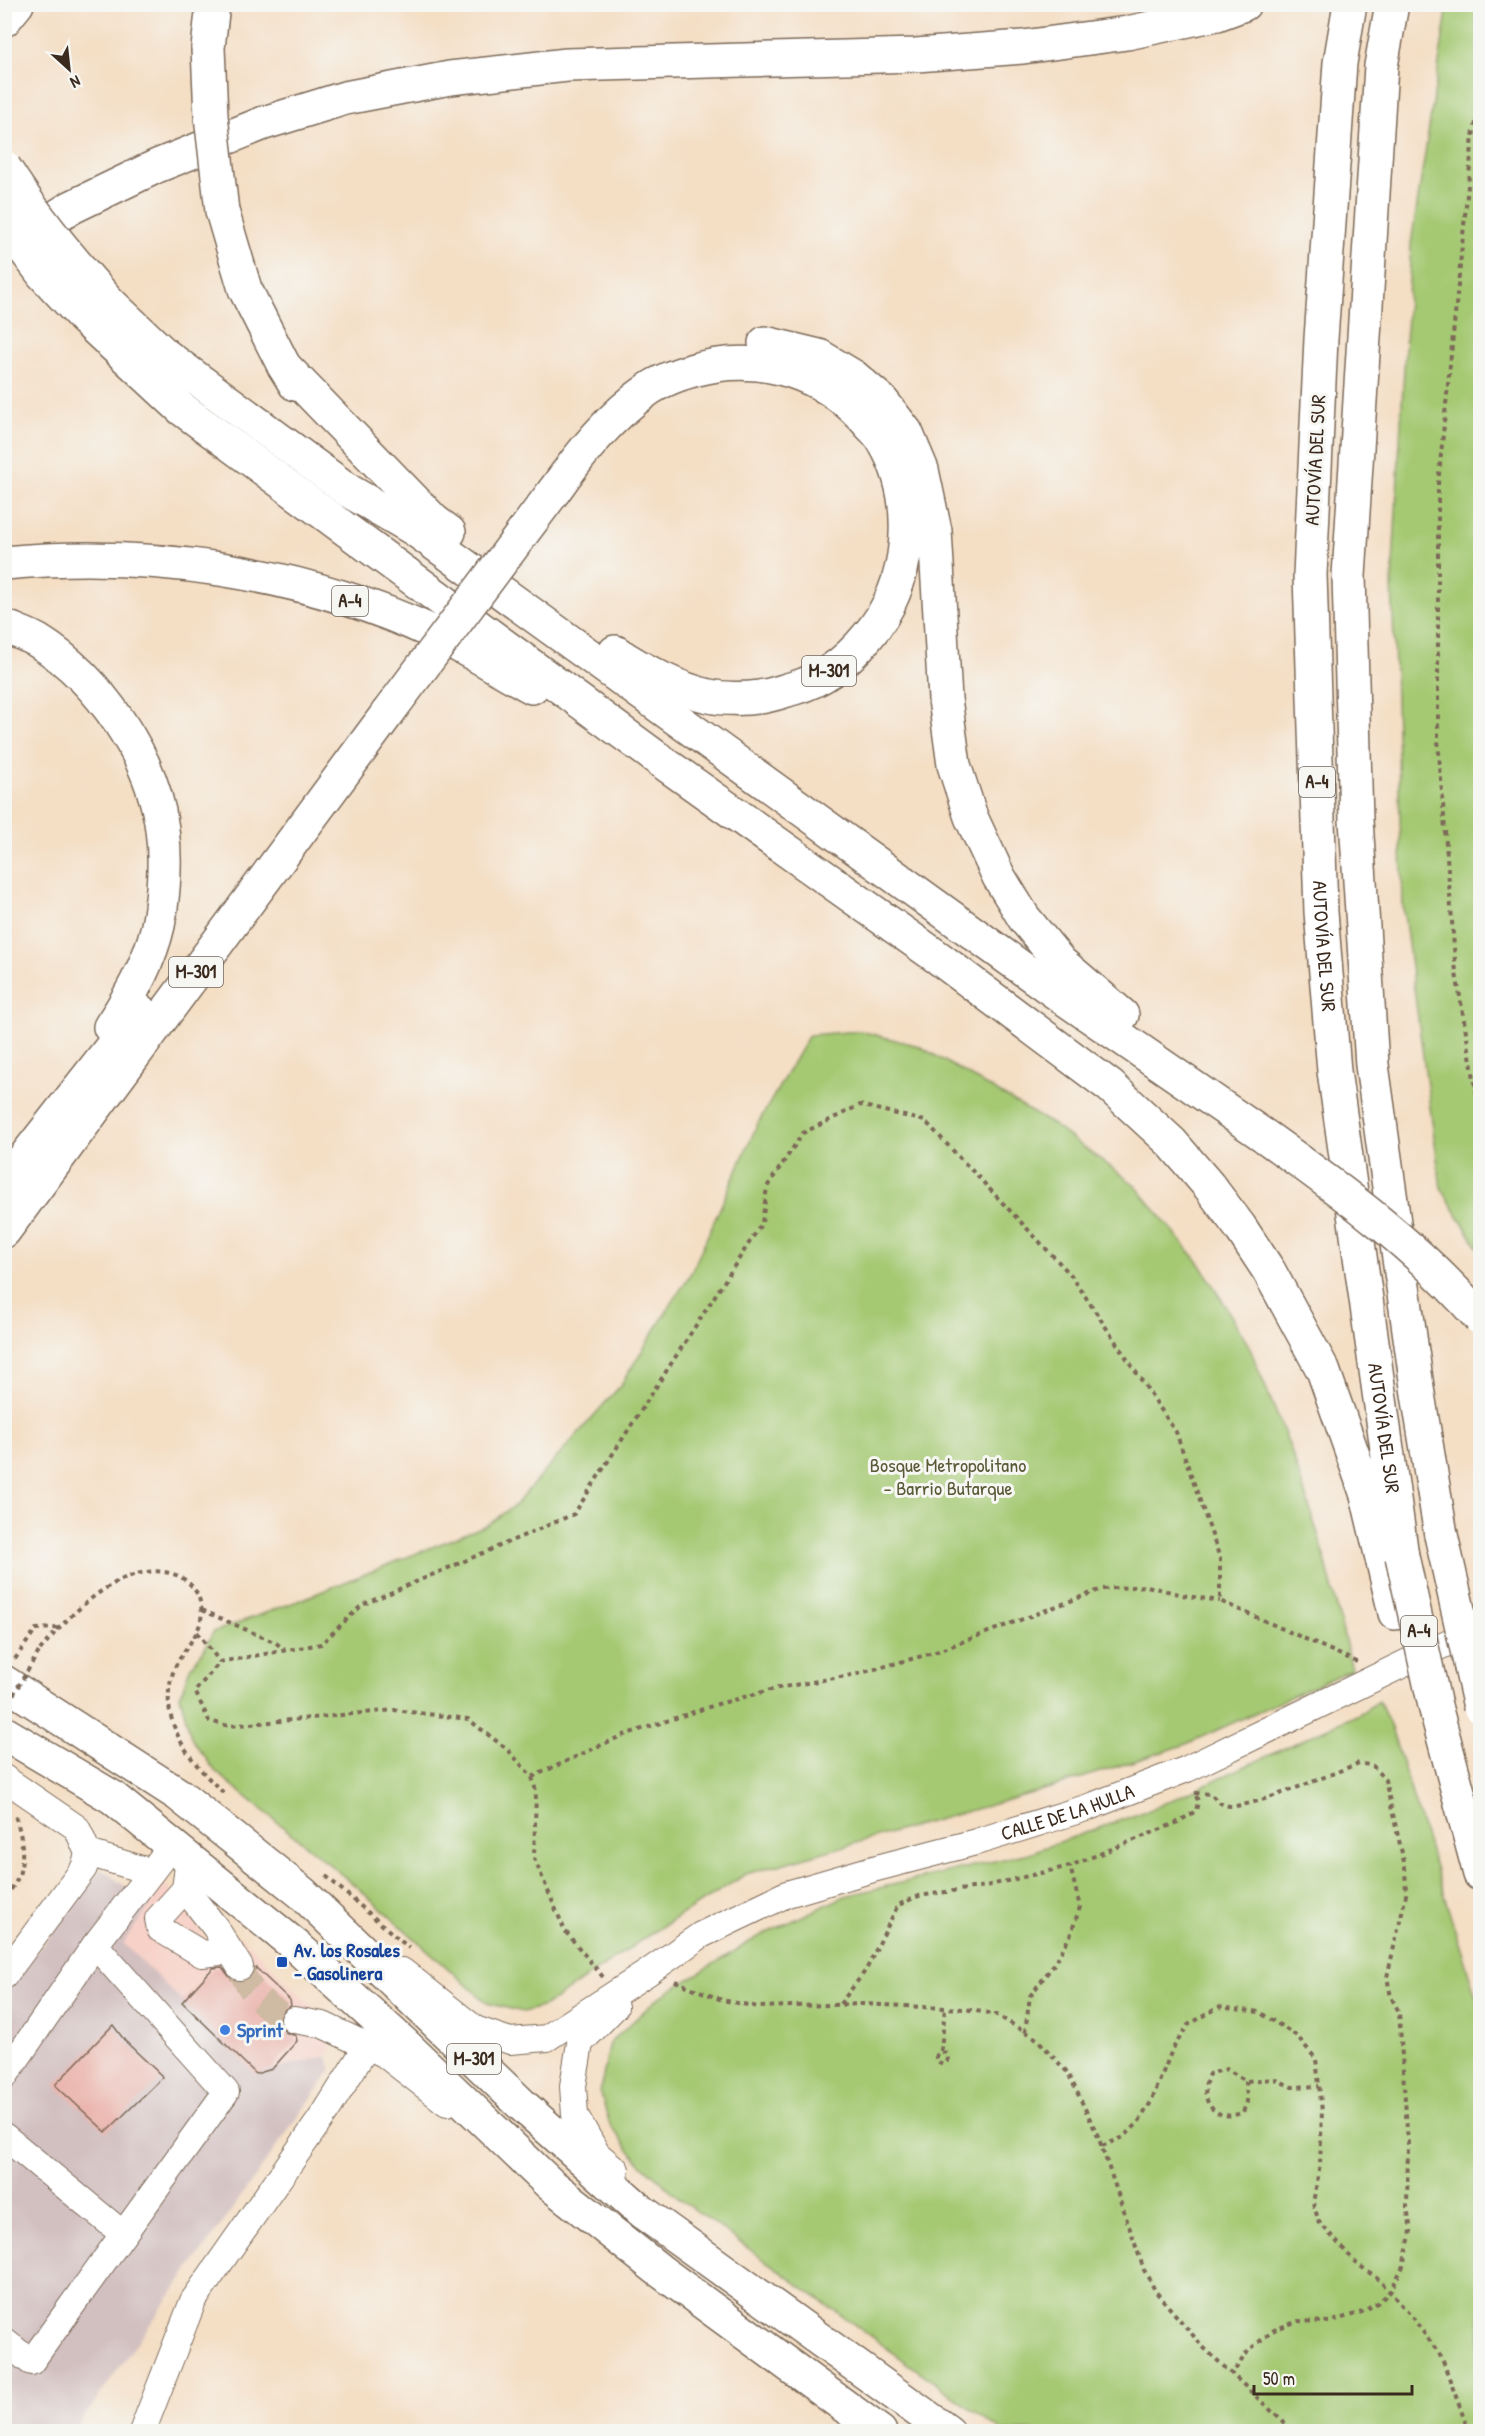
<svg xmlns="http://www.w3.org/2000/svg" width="1485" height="2436" font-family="'Patrick Hand',sans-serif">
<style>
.built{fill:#f7d1c8}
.industrial{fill:#d2bfc0}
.green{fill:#a5c973;stroke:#707a48;stroke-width:1.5}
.building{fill:#eab3ab}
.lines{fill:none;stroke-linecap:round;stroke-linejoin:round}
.minor-tunnel{stroke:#cfbaa3;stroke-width:26;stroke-dasharray:26 13;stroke-linecap:butt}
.minor-casing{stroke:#7c6958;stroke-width:28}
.highway-casing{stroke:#7c6958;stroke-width:36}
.path{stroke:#7c6958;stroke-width:4;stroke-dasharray:4.5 4.5;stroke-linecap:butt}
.minor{stroke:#fff;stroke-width:26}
.highway{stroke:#fff;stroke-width:33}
.highway-bridge-casing{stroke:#7c6958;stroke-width:36;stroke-linecap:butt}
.path-bridge{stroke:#7c6958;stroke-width:4;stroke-dasharray:4.5 4.5;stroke-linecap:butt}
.highway-bridge{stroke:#fff;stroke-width:33}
.transit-dot{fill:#1a4fb4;stroke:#f6f6f2;stroke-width:2}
.shop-dot{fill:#3f7fe0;stroke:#f6f6f2;stroke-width:2}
.labels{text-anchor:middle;stroke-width:6;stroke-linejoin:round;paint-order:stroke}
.shield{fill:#f6f6f2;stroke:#73675e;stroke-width:1.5}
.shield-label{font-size:18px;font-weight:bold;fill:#3b2a1e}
.street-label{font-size:20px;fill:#3b2a1e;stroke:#f6f6f2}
.park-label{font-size:20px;fill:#5b5a38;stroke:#f6f6f2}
.transit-label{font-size:20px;font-weight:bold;fill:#164399;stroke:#f6f6f2;text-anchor:start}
.shop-label{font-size:20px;font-weight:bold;fill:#366cbe;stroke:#f6f6f2;text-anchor:start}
</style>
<rect width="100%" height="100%" fill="#f6f6f2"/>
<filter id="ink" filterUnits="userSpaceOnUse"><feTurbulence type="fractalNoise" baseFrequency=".0167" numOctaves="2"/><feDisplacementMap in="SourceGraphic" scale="12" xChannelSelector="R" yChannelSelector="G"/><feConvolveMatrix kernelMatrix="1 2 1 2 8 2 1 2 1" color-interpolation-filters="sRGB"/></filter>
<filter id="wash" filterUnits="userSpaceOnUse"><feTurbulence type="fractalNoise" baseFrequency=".008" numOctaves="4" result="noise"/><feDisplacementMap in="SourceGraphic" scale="24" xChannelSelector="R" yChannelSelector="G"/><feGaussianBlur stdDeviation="1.35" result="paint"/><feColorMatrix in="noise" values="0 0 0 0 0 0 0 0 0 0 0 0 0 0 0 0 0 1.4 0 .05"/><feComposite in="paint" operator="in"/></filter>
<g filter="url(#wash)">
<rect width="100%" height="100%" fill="#f4dec4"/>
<path class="built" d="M165,1884L184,1907L210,1946L240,1936L317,2011L331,2037V2053L326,2056L256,2074L122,1943Z"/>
<path class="industrial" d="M101,1869L151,1904L123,1943L256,2074L326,2056L332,2069L74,2431H5L4,1994Z"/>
<path class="green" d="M1448,5H1480V1251L1441,1188L1403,907L1392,583L1411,244Z
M860,1031L919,1046L1050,1123L1134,1184L1201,1265L1249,1346L1290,1447L1322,1547L1352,1669L1184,1745L1050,1788L746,1874L649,1935L545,2006L523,2012L487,2003L358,1888L215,1771L191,1738L180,1696L190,1668L203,1651L213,1632L298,1601L487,1525L515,1505L620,1386L691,1273L758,1123L809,1035Z
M1379,1701L1391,1728L1480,2009V2431H1002L684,2202L639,2162L610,2125L600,2091L610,2043L658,1998L756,1938L845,1896L1029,1853L1152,1809L1359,1714Z"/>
<g id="blocks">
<path class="building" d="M222,1967L232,1980L240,1982L248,1979L256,1968L290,2000L291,2006L283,2010L279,2017L280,2025L285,2032L296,2036L297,2041L272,2069L256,2074L182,2002L213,1968Z
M113,2025L125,2041L163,2077L106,2132L55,2085Z"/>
</g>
</g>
<g filter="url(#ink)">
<use href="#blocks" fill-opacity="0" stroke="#7c6958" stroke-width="1.5"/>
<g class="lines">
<path class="minor-tunnel" d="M240,1967C248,1991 269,2013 294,2020"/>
<g class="minor-casing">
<g id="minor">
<path d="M4,1778L77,1828L88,1853L84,1868L4,1976"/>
<path d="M88,1853L151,1872"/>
<path d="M187,1874L185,1889L215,1927L240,1967"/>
<path d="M185,1889L158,1919L160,1929L202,1954L230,1951"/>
<path id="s1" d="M402,1971L475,2029L510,2041L547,2038L647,1973L701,1935L787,1894L873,1869L976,1842L1089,1807L1187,1769L1480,1627"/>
<path d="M615,2007L580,2043L573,2086L575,2115L597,2154L616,2170"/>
<path d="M294,2020L323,2025L384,2054L447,2103"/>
<path d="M4,2077L95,1945L172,1845"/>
<path d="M4,2136L123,2234"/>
<path d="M4,2341L31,2362L226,2092L95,1945"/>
<path d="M142,2432L193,2301L327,2110L367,2046"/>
</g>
</g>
<g class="highway-casing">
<g id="highway">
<path id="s2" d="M1350,4L1340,63L1321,339L1310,575L1321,912L1334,1071L1402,1556"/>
<path d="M1392,4L1381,66L1349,576L1356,820L1372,1065L1418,1394L1441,1535"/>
<path d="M4,20L17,4"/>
<path d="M208,48L213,4"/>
<path d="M222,211L245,289L284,366L295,384"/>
<path d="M21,239L72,207L157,166L264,123L345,98L450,78L567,65L916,55L1023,47L1127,33L1217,14L1244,4"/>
<path d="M110,303L165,355L273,435L349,491L414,529L1052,990L1266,1137"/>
<path d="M84,318L182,409L661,761L940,959L1110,1086L1172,1143L1209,1186L1240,1227L1269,1271L1323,1370L1367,1495L1395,1613"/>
<path d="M765,343L819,356L854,377L882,401L906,432L922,470L935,531L945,699L954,765L971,817L999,877L1024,918L1060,962L1122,1015"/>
<path d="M284,366L434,521L449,532"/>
<path d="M554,491C581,453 610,416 649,389C669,376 693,369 717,365C776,357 831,379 870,425C875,430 881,436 884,442C919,502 912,585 867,637C848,660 823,680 794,688C783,691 770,696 759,697C744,699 723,699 709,696C680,690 640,669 615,652"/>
<path d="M4,563C148,549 300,571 432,632C466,648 499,669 532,687"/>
<path d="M4,626C15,631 28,635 38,641C99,679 153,757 162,829C166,857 164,887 160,915C154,955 132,994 110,1027"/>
<path d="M4,1184L140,1011"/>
<path d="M4,1231L387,714"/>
<path d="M4,1682L179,1795L302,1893L521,2104L641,2211L948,2432"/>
<path d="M1435,1706L1480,1874"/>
<path d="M4,1733L112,1797L297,1947L403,2043L550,2184L659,2270L880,2432"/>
</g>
</g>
<path class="path" d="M1480,105L1473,136L1438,484V740L1456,973L1480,1114
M202,1610L276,1643L284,1649
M197,1632L220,1662
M40,1650C69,1615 125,1556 176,1575C189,1580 199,1592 201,1606C205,1630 187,1644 177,1663C152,1714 188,1761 225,1794
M15,1659L36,1629L58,1628
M532,1777L621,1736L718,1704L778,1688L857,1674L933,1653L1102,1589L1147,1586L1187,1596L1220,1601
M1195,1793L1211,1794C1217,1801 1221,1805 1230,1806C1252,1808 1334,1773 1359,1763L1373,1766L1385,1780L1405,1866L1406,1895L1387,1977L1391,1997L1399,2012L1408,2144L1407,2207L1411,2231L1403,2266L1390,2292L1379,2302L1362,2312L1329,2322L1298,2321L1274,2330L1249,2350L1232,2374
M326,1876L409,1948
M4,1896C29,1877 24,1838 14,1813
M603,1977L565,1931L534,1858L536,1791L532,1777L508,1750L468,1719L394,1710L229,1726L209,1721L195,1691L220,1662L321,1644L362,1605L574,1514L762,1223L767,1187L803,1133L860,1105L925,1121L1071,1275L1176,1432L1220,1558V1601L1357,1662
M675,1981L722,2000L758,2007L864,2004L964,2009L995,2014L1037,2039L1068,2073L1098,2136L1144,2270L1156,2292L1203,2347L1294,2432
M840,2004L866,1970L898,1905L919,1896L986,1886L1070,1866L1176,1823L1196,1811L1198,1801L1195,1793
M1025,2032L1030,1996L1055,1963L1070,1936L1080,1907L1070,1866
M941,2051L945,2008
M936 2058a6 6 0 1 1 12 0a6 6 0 1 1-12 0Z
M1246,2081L1247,2102L1243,2112C1215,2125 1197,2099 1209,2074L1227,2069L1246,2081L1275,2079L1292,2087L1319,2086
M1102,2146L1124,2137L1138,2123L1151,2102L1172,2050L1188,2025L1219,2007L1259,2012L1297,2036L1316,2059L1322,2111L1320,2165L1313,2203L1319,2222L1355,2262L1379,2280L1409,2313L1441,2356L1469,2432"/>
<use href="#minor" class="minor"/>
<use href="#highway" class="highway"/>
<g class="highway-bridge-casing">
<path id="highway-bridge" d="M208,48L211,116L222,211
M4,167C35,217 71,260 110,303
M4,222L43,274L84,318
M387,714L554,491
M1266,1137C1343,1192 1418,1247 1480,1318
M1441,1535L1480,1707
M1402,1556L1435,1706"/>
</g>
<path class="path-bridge" d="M4,1710L40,1650"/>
<use href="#highway-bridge" class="highway-bridge"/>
</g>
</g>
<rect class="transit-dot" x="276" y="1956" width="12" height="12" rx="3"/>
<circle class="shop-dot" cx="225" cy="2030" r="6"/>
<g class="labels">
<g class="shield">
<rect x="332" y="586" width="36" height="30" rx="4.5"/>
<rect x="802" y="656" width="54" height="30" rx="4.5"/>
<rect x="1299" y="767" width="36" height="30" rx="4.5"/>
<rect x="169" y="957" width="54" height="30" rx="4.5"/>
<rect x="1401" y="1616" width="36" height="30" rx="4.5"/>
<rect x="447" y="2044" width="54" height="30" rx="4.5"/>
</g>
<g class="shield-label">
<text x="350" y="607">A-4</text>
<text x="829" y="677">M-301</text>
<text x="1317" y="788">A-4</text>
<text x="196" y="978">M-301</text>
<text x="1419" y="1637">A-4</text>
<text x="474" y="2065">M-301</text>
</g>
<g class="street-label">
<text transform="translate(1315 460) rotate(-87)" y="7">AUTOVÍA DEL SUR</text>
<text dy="7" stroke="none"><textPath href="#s2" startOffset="944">AUTOVÍA DEL SUR</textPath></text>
<text dy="7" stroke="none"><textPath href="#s2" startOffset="1430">AUTOVÍA DEL SUR</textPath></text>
<text dy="7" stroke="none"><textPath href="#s1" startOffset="740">CALLE DE LA HULLA</textPath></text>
</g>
<g class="park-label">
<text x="948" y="1472">Bosque Metropolitano<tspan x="948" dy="23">- Barrio Butarque</tspan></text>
</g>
<g class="transit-label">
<text x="294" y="1957">Av. los Rosales<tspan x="294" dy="23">- Gasolinera</tspan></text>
</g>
<g class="shop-label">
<text x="237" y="2037">Sprint</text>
</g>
</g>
<rect width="1485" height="2436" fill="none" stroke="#f6f6f2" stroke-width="24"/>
<g transform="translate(69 69) rotate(153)" stroke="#f6f6f2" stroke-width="4.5" paint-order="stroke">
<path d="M0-4.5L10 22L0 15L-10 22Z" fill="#3b2a1e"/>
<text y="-9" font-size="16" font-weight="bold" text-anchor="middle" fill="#3b2a1e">N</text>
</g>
<path d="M1254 2385v9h158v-9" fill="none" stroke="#3b2a1e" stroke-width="3"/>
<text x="1263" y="2385" font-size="18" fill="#3b2a1e" stroke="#f6f6f2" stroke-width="4.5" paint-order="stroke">50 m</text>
</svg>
